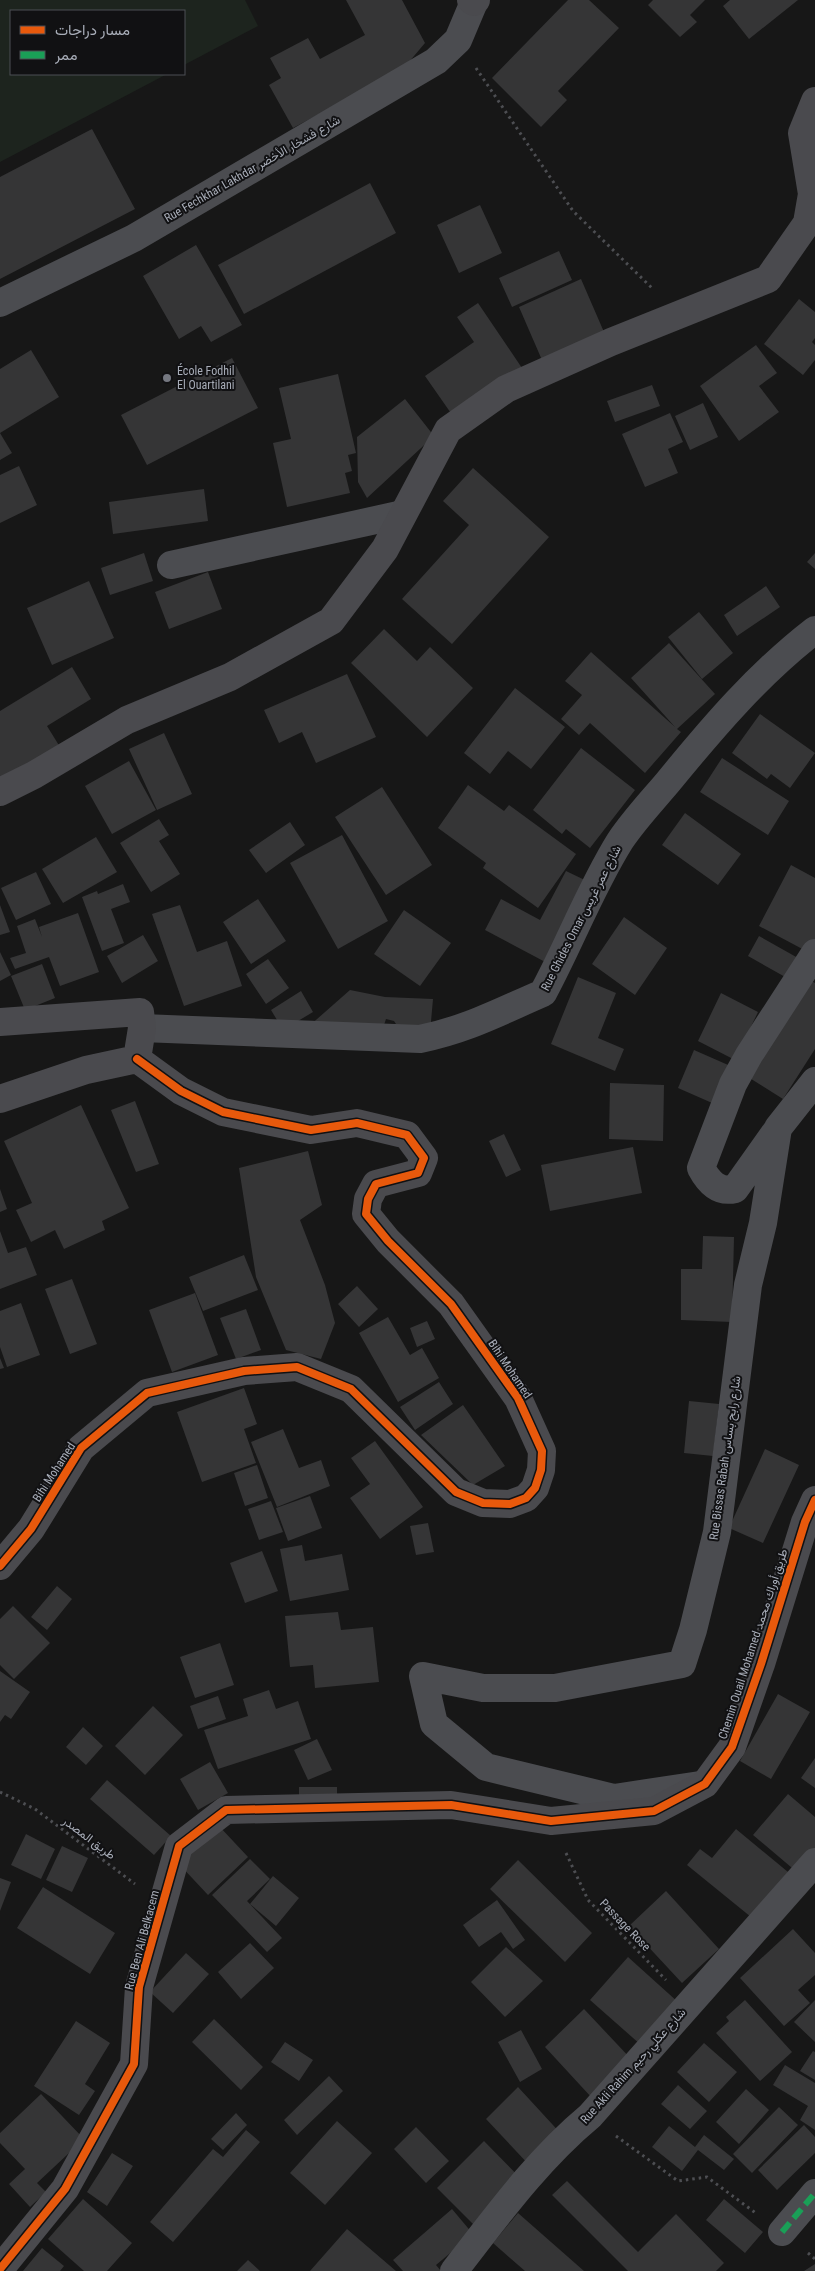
<svg xmlns="http://www.w3.org/2000/svg" width="815" height="2271" font-family="'Roboto Condensed',Vazirmatn,sans-serif">
<style>
.green{fill:#1d241e}
.building{fill:#353536}
.lines{fill:none;stroke-linecap:round;stroke-linejoin:round}
.path{stroke:#4d4e52;stroke-width:3;stroke-dasharray:2.5 4;stroke-linecap:butt}
.street{stroke:#4b4c50;stroke-width:28}
.secondary{stroke:#4a4a4e;stroke-width:28}
.quiet{stroke:#1a9f57;stroke-width:6;stroke-dasharray:12 6;stroke-linecap:butt}
.cycleway-casing{stroke:#111113;stroke-width:11}
.cycleway{stroke:#e8590c;stroke-width:8}
.poi-dot{fill:#757880;stroke:#111113;stroke-width:2}
.labels{text-anchor:middle;stroke-width:4;stroke-linejoin:round;paint-order:stroke}
.street-label{font-size:12px;fill:#a8adb8;stroke:#111113}
.poi-label{font-size:12px;fill:#a8adb8;stroke:#111113;text-anchor:start}
</style>
<rect width="100%" height="100%" fill="#171717"/>
<path class="green" d="M0,0H245L258,26L184,65V11H11V74H167L0,162Z"/>
<path class="building" d="M346,0H402L425,43L403,69L293,128L269,85L281,78L270,58L308,38L320,59L365,35Z
M568,0H589L619,28L558,91L567,100L541,127L492,78Z
M653,0H705L690,15L697,22L680,37L648,5Z
M730,0H798L749,39L723,6Z
M92,129L135,209L0,279V177Z
M370,183L396,233L244,314L218,265Z
M480,205L502,253L459,273L437,225Z
M196,245L242,325L211,342L201,326L179,339L143,276Z
M559,251L572,280L512,307L499,278Z
M581,279L607,339L545,367L519,307Z
M799,299L815,312V338L812,342L815,345V360L803,375L764,344Z
M478,303L524,371L455,419L425,376L474,342L457,317Z
M756,345L777,373L759,386L779,412L739,441L700,386Z
M31,350L59,397L0,433L12,453L0,460V369Z
M232,358L258,408L147,465L121,415Z
M338,374L356,453L348,455L352,471L345,473L350,493L287,507L273,443L291,439L279,388Z
M652,385L660,406L615,422L607,401Z
M405,399L434,436L367,498L358,482L357,437Z
M703,403L718,437L690,450L675,416Z
M670,413L683,442L668,449L678,473L645,487L622,434Z
M19,466L37,505L0,523V475Z
M473,468L549,537L452,644L402,599L469,525L443,501Z
M204,489L208,521L113,534L109,502Z
M144,553L153,581L110,595L101,568Z
M815,553V569L807,562Z
M208,572L222,609L169,629L155,592Z
M89,581L114,638L52,665L27,608Z
M766,586L780,607L737,636L724,615Z
M699,612L733,653L702,679L668,637Z
M384,629L417,661L430,647L473,688L427,737L351,663Z
M669,643L715,694L677,729L681,732L645,773L590,723L579,735L561,719L582,695L565,681L591,652L675,727L631,678Z
M72,667L91,699L47,726L60,747L0,783V711Z
M347,674L376,737L316,763L302,732L279,743L264,710Z
M515,688L565,727L531,769L508,751L490,774L464,753Z
M760,714L815,753L790,788L771,774L767,779L732,753Z
M164,733L192,794L157,810L129,749Z
M581,748L635,790L590,848L566,829L562,834L533,810Z
M722,758L789,801L768,835L700,792Z
M129,761L156,810L112,834L85,786Z
M468,785L504,811L509,805L576,854L538,908L483,868L486,863L438,828Z
M382,787L432,865L386,895L335,817Z
M685,813L741,854L718,885L662,845Z
M159,819L169,835L159,841L180,874L151,892L120,843Z
M290,822L305,845L266,873L249,850Z
M342,835L388,921L338,949L290,863Z
M96,837L117,872L63,903L42,869Z
M791,865L815,878V940L808,952L759,926Z
M566,871L591,883L549,964L485,930L501,899L540,920Z
M36,872L51,904L16,920L1,888Z
M123,884L130,902L111,909L124,943L102,951L82,897L97,891L98,894Z
M258,899L286,941L251,964L223,922Z
M0,905L10,932L0,935Z
M180,905L197,952L227,941L242,986L184,1006L152,914Z
M404,910L451,943L420,986L374,954Z
M78,913L99,972L60,986L49,957L15,969L10,958L26,953L17,926L35,919L42,937L39,927Z
M624,917L667,948L635,995L592,964Z
M143,935L158,961L122,983L107,956Z
M759,936L798,958L787,978L748,956Z
M0,952L11,975L0,981Z
M268,959L289,988L266,1004L246,974Z
M42,964L55,998L25,1010L11,976Z
M578,977L616,993L598,1038L624,1049L615,1071L551,1044Z
M810,980L815,983V1049L783,1099L748,1077Z
M350,990L385,997L433,999L430,1033L400,1030L394,1021L386,1019L382,1031L308,1027Z
M301,991L313,1012L283,1030L271,1010Z
M721,993L758,1012L735,1060L698,1041Z
M694,1050L735,1068L719,1106L678,1088Z
M610,1083L664,1085L663,1141L609,1139Z
M135,1101L159,1164L136,1172L111,1110Z
M81,1105L129,1208L102,1221L105,1230L64,1249L55,1230L31,1242L16,1210L32,1203L4,1141Z
M504,1134L521,1170L506,1177L489,1141Z
M633,1147L642,1193L550,1211L541,1165Z
M308,1151L322,1205L300,1220L325,1285L335,1323L321,1359L286,1350L256,1277L239,1168Z
M0,1189L7,1209L0,1212Z
M0,1231L8,1253L26,1247L37,1275L0,1289Z
M703,1236L734,1237L732,1322L681,1320V1269H702Z
M244,1255L258,1290L203,1311L189,1277Z
M72,1279L97,1344L70,1354L45,1289Z
M357,1286L378,1309L359,1327L338,1304Z
M195,1293L218,1355L172,1372L149,1310Z
M21,1303L40,1355L7,1367L0,1347V1311Z
M246,1309L261,1350L236,1359L220,1318Z
M388,1317L410,1355L422,1348L439,1378L398,1402L359,1333Z
M427,1321L435,1339L417,1347L410,1328Z
M0,1358L4,1368L0,1369Z
M439,1382L453,1404L415,1430L400,1407Z
M244,1388L257,1424L244,1429L256,1463L202,1482L177,1412Z
M689,1401L719,1404L713,1456L684,1453Z
M463,1405L505,1466L473,1485L421,1435Z
M283,1429L299,1468L321,1460L330,1486L277,1507L251,1442Z
M375,1441L423,1507L380,1539L350,1498L370,1484L351,1458Z
M765,1449L799,1465L763,1543L729,1528Z
M257,1465L268,1498L245,1506L234,1473Z
M310,1496L322,1528L288,1541L276,1508Z
M271,1501L283,1532L259,1540L248,1509Z
M428,1523L434,1552L416,1555L410,1526Z
M302,1545L305,1561L342,1554L349,1590L290,1601L280,1549Z
M262,1551L278,1591L245,1603L230,1563Z
M57,1586L72,1599L47,1630L31,1617Z
M13,1606L50,1643L14,1679L0,1665V1619Z
M338,1612L341,1630L373,1627L379,1682L315,1688L313,1665L290,1667L285,1616Z
M220,1643L234,1685L195,1698L180,1657Z
M0,1671L30,1692L11,1719L5,1715L0,1722Z
M269,1690L276,1709L298,1701L311,1739L218,1769L204,1730L248,1716L243,1699Z
M778,1694L810,1712L771,1779L740,1761Z
M218,1696L226,1719L198,1729L190,1706Z
M153,1706L183,1735L145,1775L115,1746Z
M83,1727L103,1746L86,1765L66,1747Z
M317,1739L332,1770L308,1780L294,1750Z
M815,1758V1788L801,1778Z
M210,1762L228,1793L198,1810L180,1779Z
M107,1780L171,1836L154,1855L90,1799Z
M299,1787H337V1804H299Z
M788,1794L815,1817V1852L798,1873L753,1835Z
M219,1826L248,1857L208,1895L179,1864Z
M736,1829L788,1872L751,1917L687,1865L700,1849L712,1858Z
M26,1834L55,1849L41,1879L11,1865Z
M62,1846L88,1858L72,1892L46,1880Z
M250,1859L270,1879L247,1901L282,1938L267,1952L212,1895Z
M518,1860L592,1933L565,1962L490,1889Z
M273,1876L299,1898L276,1926L250,1904Z
M0,1878L11,1882L0,1911Z
M43,1887L115,1933L90,1974L17,1928Z
M666,1891L719,1949L682,1983L629,1926Z
M497,1900L525,1940L513,1949L501,1932L479,1947L463,1925Z
M793,1929L815,1953V1975L798,1990L810,2003L784,2026L740,1978Z
M250,1943L274,1968L241,1999L218,1972Z
M506,1947L543,1981L505,2017L471,1982Z
M186,1953L209,1974L173,2013L150,1992Z
M628,1957L679,2003L641,2045L590,2000Z
M745,2000L792,2052L760,2081L716,2033L729,2021L726,2017Z
M815,2000V2042L794,2022Z
M584,2009L632,2060L592,2098L545,2047Z
M214,2019L263,2067L241,2090L192,2042Z
M76,2021L110,2043L85,2084L95,2091L79,2115L34,2086Z
M521,2030L542,2069L520,2082L498,2042Z
M285,2042L313,2060L299,2081L271,2062Z
M704,2043L737,2072L709,2102L677,2072Z
M813,2051L815,2052V2080L800,2071Z
M785,2065L815,2083V2130L800,2120L808,2106L773,2085Z
M329,2076L343,2091L297,2135L284,2120Z
M678,2085L707,2111L690,2129L661,2104Z
M518,2087L564,2137L531,2167L486,2119Z
M746,2089L769,2110L739,2144L716,2122Z
M41,2094L84,2139L37,2183L46,2192L30,2207L9,2184L25,2169L0,2143V2133Z
M779,2107L798,2125L752,2173L733,2154Z
M236,2113L247,2125L223,2150L211,2139Z
M337,2121L372,2153L325,2205L290,2173Z
M804,2125L815,2137V2153L777,2190L758,2170Z
M669,2126L695,2147L704,2135L734,2159L724,2170L698,2150L682,2171L652,2147Z
M416,2127L449,2161L426,2183L394,2149Z
M246,2130L260,2142L173,2242L150,2222L213,2149L223,2157Z
M484,2141L527,2185L481,2232L437,2188Z
M112,2153L133,2166L107,2206L87,2192Z
M567,2181L638,2252L676,2214L724,2263L716,2271H628L552,2195Z
M83,2199L132,2243L107,2271H84L48,2239Z
M724,2199L763,2232L745,2253L706,2220Z
M452,2209L473,2234L436,2265L441,2271H403L393,2260Z
M518,2213L584,2271H525L493,2243Z
M347,2229L396,2271H310Z
M42,2248L64,2266L60,2271H23Z
M248,2260L260,2271H237Z
M815,2264V2271H804Z"/>
<g class="lines">
<path class="path" d="M476,68L573,211L654,290
M0,1792L35,1809L135,1884
M566,1853L588,1900L666,1980
M616,2136L678,2181L707,2177L757,2214
M808,2253L815,2259"/>
<path class="street" d="M0,303L134,238L436,61L458,40L474,2
M171,565L403,514
M142,1028L420,1039C468,1029 499,1012 543,993C570,943 590,889 620,841C634,820 652,801 668,782C713,727 758,674 815,630
M777,1130L735,1189C718,1193 708,1181 701,1168L733,1084L749,1055L815,953
M700,1785L614,1798L486,1767L434,1724L423,1676L483,1688H555L682,1664L693,1630L717,1532L748,1285L763,1223L778,1128L815,1081
M782,2232L815,2193
M454,2271C496,2217 537,2160 590,2116L815,1862"/>
<path class="secondary" d="M471,0L474,2L476,0
M0,792L34,775L127,720L230,677L331,621L385,549L448,430L506,389L611,342L768,279L807,223L812,194L802,133L815,101
M0,1022L140,1012L142,1028L137,1059L86,1070L0,1099
M0,1566L31,1529L81,1448L147,1393L244,1371L297,1367L351,1389L456,1492L483,1503L510,1504L526,1498L535,1488L541,1470L542,1451L518,1398L451,1304L388,1241L366,1214L368,1199L376,1184L418,1173L424,1158L407,1135L357,1123L311,1130L223,1112L181,1091L137,1059
M0,2269L65,2189L134,2064L139,1987L179,1846L226,1810L451,1805L551,1821L654,1811L705,1784L732,1747L761,1664L805,1522L815,1500"/>
<path class="quiet" d="M782,2232L815,2193"/>
<g class="cycleway-casing">
<path id="cycleway" d="M0,1566L31,1529L81,1448L147,1393L244,1371L297,1367L351,1389L456,1492L483,1503L510,1504L526,1498L535,1488L541,1470L542,1451L518,1398L451,1304L388,1241L366,1214L368,1199L376,1184L418,1173L424,1158L407,1135L357,1123L311,1130L223,1112L181,1091L137,1059
M0,2269L65,2189L134,2064L139,1987L179,1846L226,1810L451,1805L551,1821L654,1811L705,1784L732,1747L761,1664L805,1522L815,1500"/>
</g>
<use href="#cycleway" class="cycleway"/>
</g>
<circle class="poi-dot" cx="167" cy="378" r="5"/>
<g class="labels">
<g class="street-label">
<text transform="translate(252 169) rotate(-30)" y="4">Rue Fechkhar Lakhdar شارع فشخار الأخضر</text>
<text transform="translate(581 918) rotate(-63)" y="4">Rue Ghides Omar شارع عمر غريس</text>
<text transform="translate(510 1369) rotate(56)" y="4">Bihi Mohamed</text>
<text transform="translate(725 1458) rotate(-82)" y="4">Rue Bissas Rabah شارع رابح بساس</text>
<text transform="translate(54 1472) rotate(-57)" y="4">Bihi Mohamed</text>
<text transform="translate(753 1644) rotate(-72)" y="4">Chemin Ouail Mohamed طريق أوراك محمد</text>
<text transform="translate(89 1838) rotate(37)" y="4">طريق المصدر</text>
<text transform="translate(625 1925) rotate(46)" y="4">Passage Rose</text>
<text transform="translate(142 1940) rotate(-75)" y="4">Rue Ben Ali Belkacem</text>
<text transform="translate(633 2066) rotate(-48)" y="4">Rue Akli Rahim شارع عكلي رحيم</text>
</g>
<g class="poi-label">
<text x="177" y="375">École Fodhil<tspan x="177" dy="14">El Ouartilani</tspan></text>
</g>
</g>
<rect x="10" y="10" width="175" height="65" fill="#111113" stroke="#4d4f55"/>
<rect x="20" y="26" width="25" height="8" fill="#e8590c" stroke="#4d4f55"/>
<text x="55" y="35" font-size="15" fill="#a8adb8">مسار دراجات</text>
<rect x="20" y="51" width="25" height="8" fill="#1a9f57" stroke="#4d4f55"/>
<text x="55" y="60" font-size="15" fill="#a8adb8">ممر</text>
</svg>
